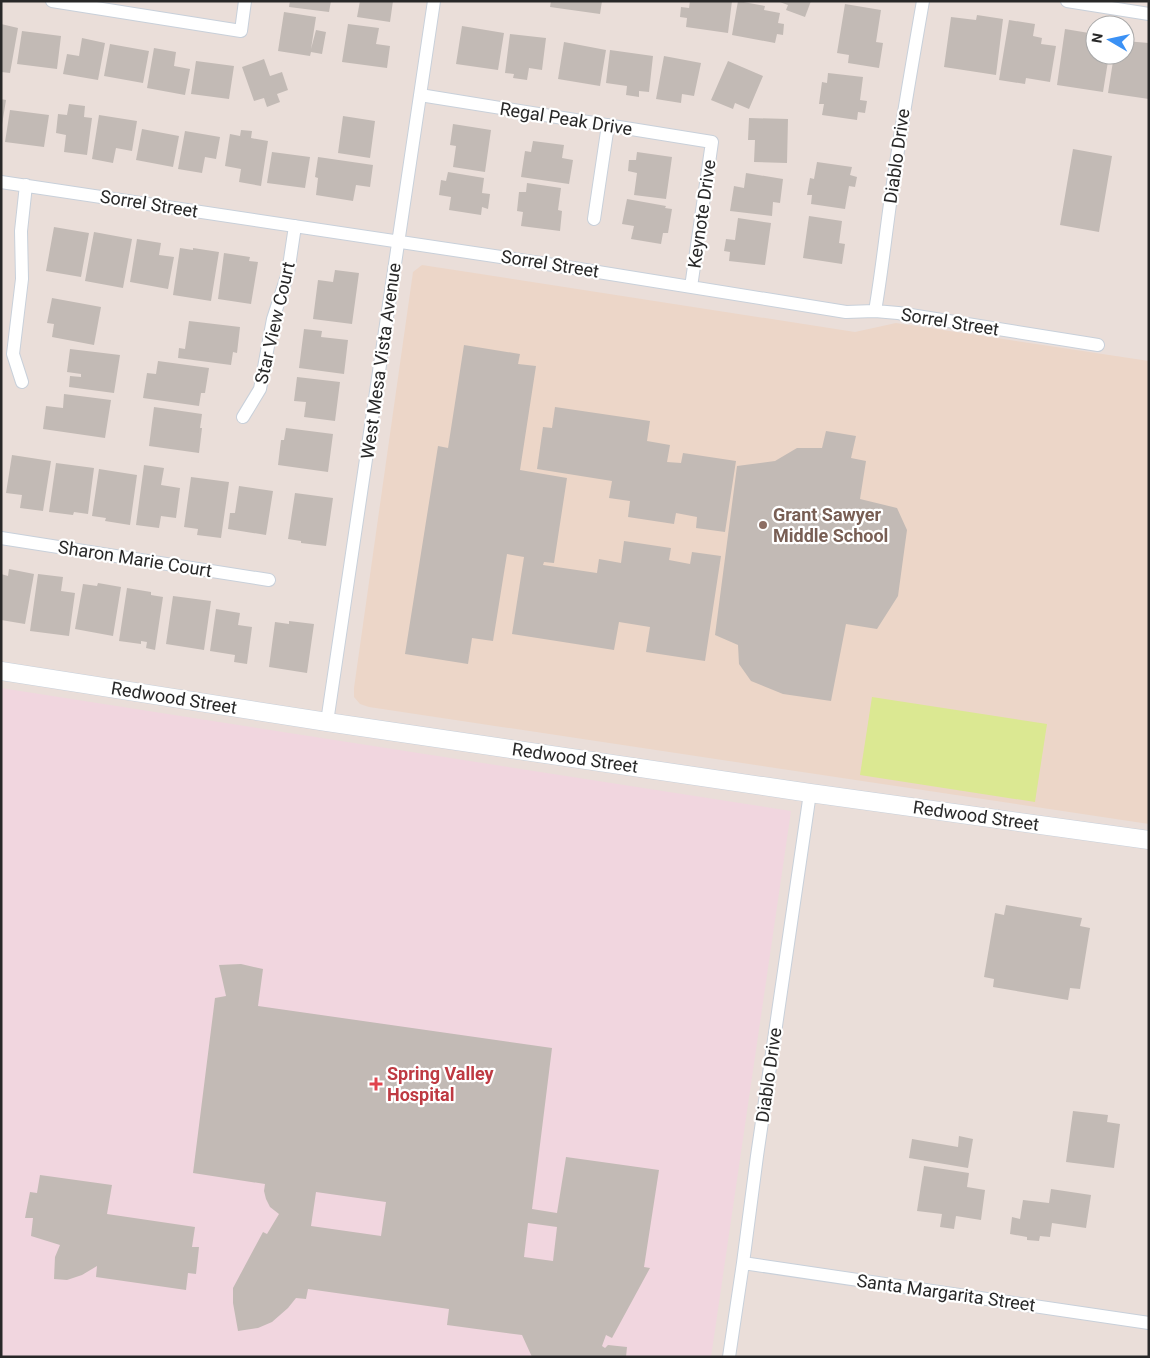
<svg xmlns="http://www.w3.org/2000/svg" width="1150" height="1358" font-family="Roboto,sans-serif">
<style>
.education{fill:#ecd6c8}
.medical{fill:#f1d6df}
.pitch{fill:#dbe892}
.building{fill:#c2bab5;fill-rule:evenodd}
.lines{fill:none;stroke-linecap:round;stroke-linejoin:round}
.street-casing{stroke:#c8d0da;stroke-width:14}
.secondary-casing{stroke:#c8d0da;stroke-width:19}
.street{stroke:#fff;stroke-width:12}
.secondary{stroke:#fff;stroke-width:18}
.education-dot{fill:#8d6e63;stroke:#fff;stroke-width:2}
.health-dot{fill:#e0444e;stroke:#fff;stroke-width:2}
.labels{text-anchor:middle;stroke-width:4.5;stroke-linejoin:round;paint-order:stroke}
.street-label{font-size:18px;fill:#282828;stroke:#fff}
.education-label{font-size:18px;font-weight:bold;fill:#785e54;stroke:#fff;text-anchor:start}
.health-label{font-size:18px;font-weight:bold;fill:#be3a42;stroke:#fff;text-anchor:start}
</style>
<rect width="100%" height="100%" fill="#eaded9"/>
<path class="education" d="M422,265L855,332L896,323L1149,361V824L369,707L360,704L354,697V688L413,272Z"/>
<path class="medical" d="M1,688L791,811L711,1357H1Z"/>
<path class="pitch" d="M872,697L1047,724L1035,802L860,775Z"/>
<path class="building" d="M290,1H331L329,12L289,7Z
M360,1H393L390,22L357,17Z
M551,1H602L600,14L550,7Z
M690,1H732L728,33L686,27L687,18L680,17L681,7L689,8Z
M738,1L765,6L764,10L780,13L778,23L784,24L783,35L777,34L775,43L732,35Z
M777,1H811L805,17L786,10L788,5Z
M845,4L881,10L876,42L883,43L879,68L848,63L849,55L837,53Z
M284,12L316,17L311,49L316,30L326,32L322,54L311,52L310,56L278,51Z
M977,15L1003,19L996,75L944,67L951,17L976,20Z
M1009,20L1035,24L1033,36L1042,38L1041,44L1056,46L1050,82L1026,78L1025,84L999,80Z
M1,24L18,28L10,73L1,72Z
M348,24L379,28L376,44L390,46L387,68L342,62Z
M462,26L504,33L498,70L456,64Z
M1065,29L1089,33L1088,37L1095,38V55H1109L1103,92L1057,85Z
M22,31L61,36L57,69L17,64Z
M510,34L546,38L542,70L529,68L527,80L513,78L514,74L505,73Z
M82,38L105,43L98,80L63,74L67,54L79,56Z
M1125,41L1149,43V99L1108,93L1114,55H1125Z
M564,42L606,50L600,86L558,79Z
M110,44L149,51L143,83L104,76Z
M154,48L176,52L174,66L190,69L185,95L147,88Z
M610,50L653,56L649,92L639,91V97L626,95L627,86L606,83Z
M664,56L701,63L694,96L682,94L681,103L656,99Z
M264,59L270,76L282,72L288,90L277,94L280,102L267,107L264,98L254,101L242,67Z
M196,61L234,66L229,99L191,94Z
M728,61L763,76L749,109L735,103L733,109L711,100Z
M828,73L863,77L860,100L867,101L865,113L858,112L857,120L822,115L824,104H819L822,82L827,83Z
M1,99L6,100L2,125H1Z
M69,104L85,106L84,117L92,118L87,155L64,152L66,135L56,133L58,114L67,115Z
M10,110L49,115L44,147L5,142Z
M99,115L137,121L132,151L116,148L113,163L92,159Z
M343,116L375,121L370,158L338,153Z
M749,118L788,119L787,163L754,162L755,140H748Z
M453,124L491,130L485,172L453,167L456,146L450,145Z
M142,129L179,136L173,167L136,160Z
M241,130L252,131L251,138L268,141L261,186L239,182L241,169L225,166L230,134L240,136Z
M185,131L220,137L216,159L205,157L202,173L178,169Z
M533,141L564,145L562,158L573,160L569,184L521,177L525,151L531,152Z
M1073,149L1112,156L1099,232L1060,225Z
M272,152L310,157L305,188L267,183Z
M637,152L672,157L666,199L634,195L637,173L628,171L629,160H636Z
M318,157L373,165L370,187L356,185L353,201L316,195L318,178L315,177Z
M817,162L852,167L850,175L857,177L855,187L849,186L845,209L811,204L812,195H807L810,178L814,179Z
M448,172L484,178L482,193L490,194L488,209L482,207L481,215L449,210L451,197L439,195L441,180L446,181Z
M746,173L783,179L780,203L773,202L772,216L730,211L734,186L744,188Z
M527,183L561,188L558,210L562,211L560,231L521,226L523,212L517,211L519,192H526Z
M627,199L666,206L665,208L672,209L668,233H663L661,244L631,239L634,226L622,224Z
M809,216L842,221L839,243L845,244L842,264L803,258Z
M738,218L771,223L765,265L729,261L730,252L724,251L726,239L735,240Z
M54,227L89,233L81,277L46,271Z
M94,232L132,239L123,288L85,281Z
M137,239L161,243L159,255L174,257L168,289L130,282Z
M180,248L193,250V248L219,252L211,301L173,295Z
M224,253L250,257L249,261L258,262L251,304L218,299Z
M335,270L359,273L352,324L313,319L318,280L333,282Z
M52,298L101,307L94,345L52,337L54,324L47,323Z
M189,321L240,327L237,353L233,352L231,365L178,358L179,348L185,349Z
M304,329L322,331L321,337L348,340L344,374L299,368Z
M464,345L520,354L518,364L536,366L520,470L567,478L554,563L544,562L543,565L597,573L599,559L621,563L624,541L671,548L669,560L690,564L692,552L721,556L705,661L646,652L650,627L619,622L614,650L512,634L524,557L507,554L493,641L472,638L468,664L405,654L438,446L448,448Z
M70,349L120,355L114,393L69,387L70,376L81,377V374L67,372Z
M158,361L209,368L205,393H201L199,406L143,398L147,373L156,374Z
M297,377L340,382L335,421L304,417L306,402L294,401Z
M64,394L111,400L105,438L43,429L46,406L63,408Z
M154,407L202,414L200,428H202L199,453L149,446Z
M555,407L650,421L647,441L670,445L667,462L681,463L683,453L736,461L725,532L696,528L697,517L676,513L674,524L628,517L630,501L609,498L612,481L537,469L543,427L552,428Z
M286,428L333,434L328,472L278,465L281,440H284Z
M826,431L856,436L851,458L866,461L860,499L897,508L907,530L898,596L877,629L846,624L831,701L783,694L751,681L739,664L738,645L715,635L737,466L775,461L797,448H822Z
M12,455L51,461L43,511L20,508L22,495L6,493Z
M56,463L94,468L88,514L74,512L73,515L49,512Z
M144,465L164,468L161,485L180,488L176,518L161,516L159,528L136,525Z
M99,469L137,475L130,525L105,521L106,518L92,516Z
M191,477L229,482L221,538L197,535L198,529L184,527Z
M239,486L273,491L266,535L228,529L230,513H235Z
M295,493L333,498L326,546L301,543V541L288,539Z
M9,569L34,574L25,624L1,620V574L8,576Z
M38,574L63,577L61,591L75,593L69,636L30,631Z
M98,583L121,587L113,636L75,629L83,584L97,586Z
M127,588L151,592V595L163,597L155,650L146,648L147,642L141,641V644L119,641Z
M173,596L211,601L204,650L166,644Z
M216,609L240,613L238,625L252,627L247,664L234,662L235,655L210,651Z
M289,621L314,624L307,673L269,667L275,622L289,624Z
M1006,905L1082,918L1080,926L1090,928L1080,989L1070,988L1068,1000L993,987L994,979L984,977L995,913L1004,915Z
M241,964L263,969L258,1006L552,1048L532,1209L557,1213L566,1157L659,1170L644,1267L650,1268L612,1338L606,1335L602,1346L605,1348L608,1345L627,1347L626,1357H532L522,1335L447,1325L449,1309L308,1289L306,1299L296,1298L288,1308L272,1322L258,1328L238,1331L233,1303V1288L263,1232L267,1234L279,1214L270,1207L266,1199L264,1191L265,1184L193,1173L215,998L226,996L219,965ZM316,1192L386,1202L381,1236L311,1226ZM528,1223L557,1227L553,1261L524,1257Z
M1073,1111L1108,1115L1107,1122L1120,1124L1114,1168L1066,1162Z
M959,1136L973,1139L968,1168L909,1158L912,1139L958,1147Z
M924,1166L969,1173L967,1187L985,1190L981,1220L956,1216L954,1229L940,1227L942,1214L917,1211Z
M40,1175L112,1185L107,1214L195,1227L192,1247H199L196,1274L188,1273L186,1290L96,1277L97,1266L82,1275L67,1280L54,1279L55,1257L60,1245L31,1236L33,1218H25L30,1192L37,1193Z
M1051,1189L1091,1195L1086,1228L1052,1223L1050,1237L1040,1236L1039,1241L1027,1240V1237L1010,1234L1012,1217L1020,1219L1023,1200L1049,1203Z"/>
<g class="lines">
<g class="street-casing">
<path id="street" d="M52,1L241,31L245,1
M1067,1L1149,14
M420,95L712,142L691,287
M1,182L567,267L846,312L875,311L898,313L1098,345
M594,219L608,125
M875,311C882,271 886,230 892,190C901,127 912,64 923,1
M22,382L13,354L22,279L21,231L26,185
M243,417L260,389L273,319L288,273L295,226
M1,538L269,580
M327,722L434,1
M743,1263L1149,1323
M729,1357L743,1263L757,1156L810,793"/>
</g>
<g class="secondary-casing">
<path id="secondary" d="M1,671L327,722L810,793L1149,840"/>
</g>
<use href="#street" class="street"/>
<use href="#secondary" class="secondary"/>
</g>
<circle class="education-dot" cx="763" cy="525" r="5"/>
<path class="health-dot" d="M373.5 1076.5h5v5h5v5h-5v5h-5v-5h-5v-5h5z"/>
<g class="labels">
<g class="street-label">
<text transform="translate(566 119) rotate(9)" y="6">Regal Peak Drive</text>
<text transform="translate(897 156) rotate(-82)" y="6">Diablo Drive</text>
<text transform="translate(149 204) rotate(9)" y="6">Sorrel Street</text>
<text transform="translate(702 214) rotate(-82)" y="6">Keynote Drive</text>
<text transform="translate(550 264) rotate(9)" y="6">Sorrel Street</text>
<text transform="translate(950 322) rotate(9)" y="6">Sorrel Street</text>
<text transform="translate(275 323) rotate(-77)" y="6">Star View Court</text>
<text transform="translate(381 361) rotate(-82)" y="6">West Mesa Vista Avenue</text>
<text transform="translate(135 559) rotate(9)" y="6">Sharon Marie Court</text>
<text transform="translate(174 698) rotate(9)" y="6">Redwood Street</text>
<text transform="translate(575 758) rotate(8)" y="6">Redwood Street</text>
<text transform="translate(976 816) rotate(8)" y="6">Redwood Street</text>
<text transform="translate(769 1075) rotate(-82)" y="6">Diablo Drive</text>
<text transform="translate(946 1293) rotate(8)" y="6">Santa Margarita Street</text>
</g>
<g class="education-label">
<text x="773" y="521">Grant Sawyer<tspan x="773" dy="21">Middle School</tspan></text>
</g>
<g class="health-label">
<text x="387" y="1080">Spring Valley<tspan x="387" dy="21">Hospital</tspan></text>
</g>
</g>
<rect width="1150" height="1358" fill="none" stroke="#282828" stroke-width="5"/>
<g transform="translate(1110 40) rotate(279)"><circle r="24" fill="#ffffff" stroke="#a9a9a9"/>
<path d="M0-4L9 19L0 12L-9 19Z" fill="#3b91f5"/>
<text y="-8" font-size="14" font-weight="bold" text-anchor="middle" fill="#282828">N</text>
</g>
</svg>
